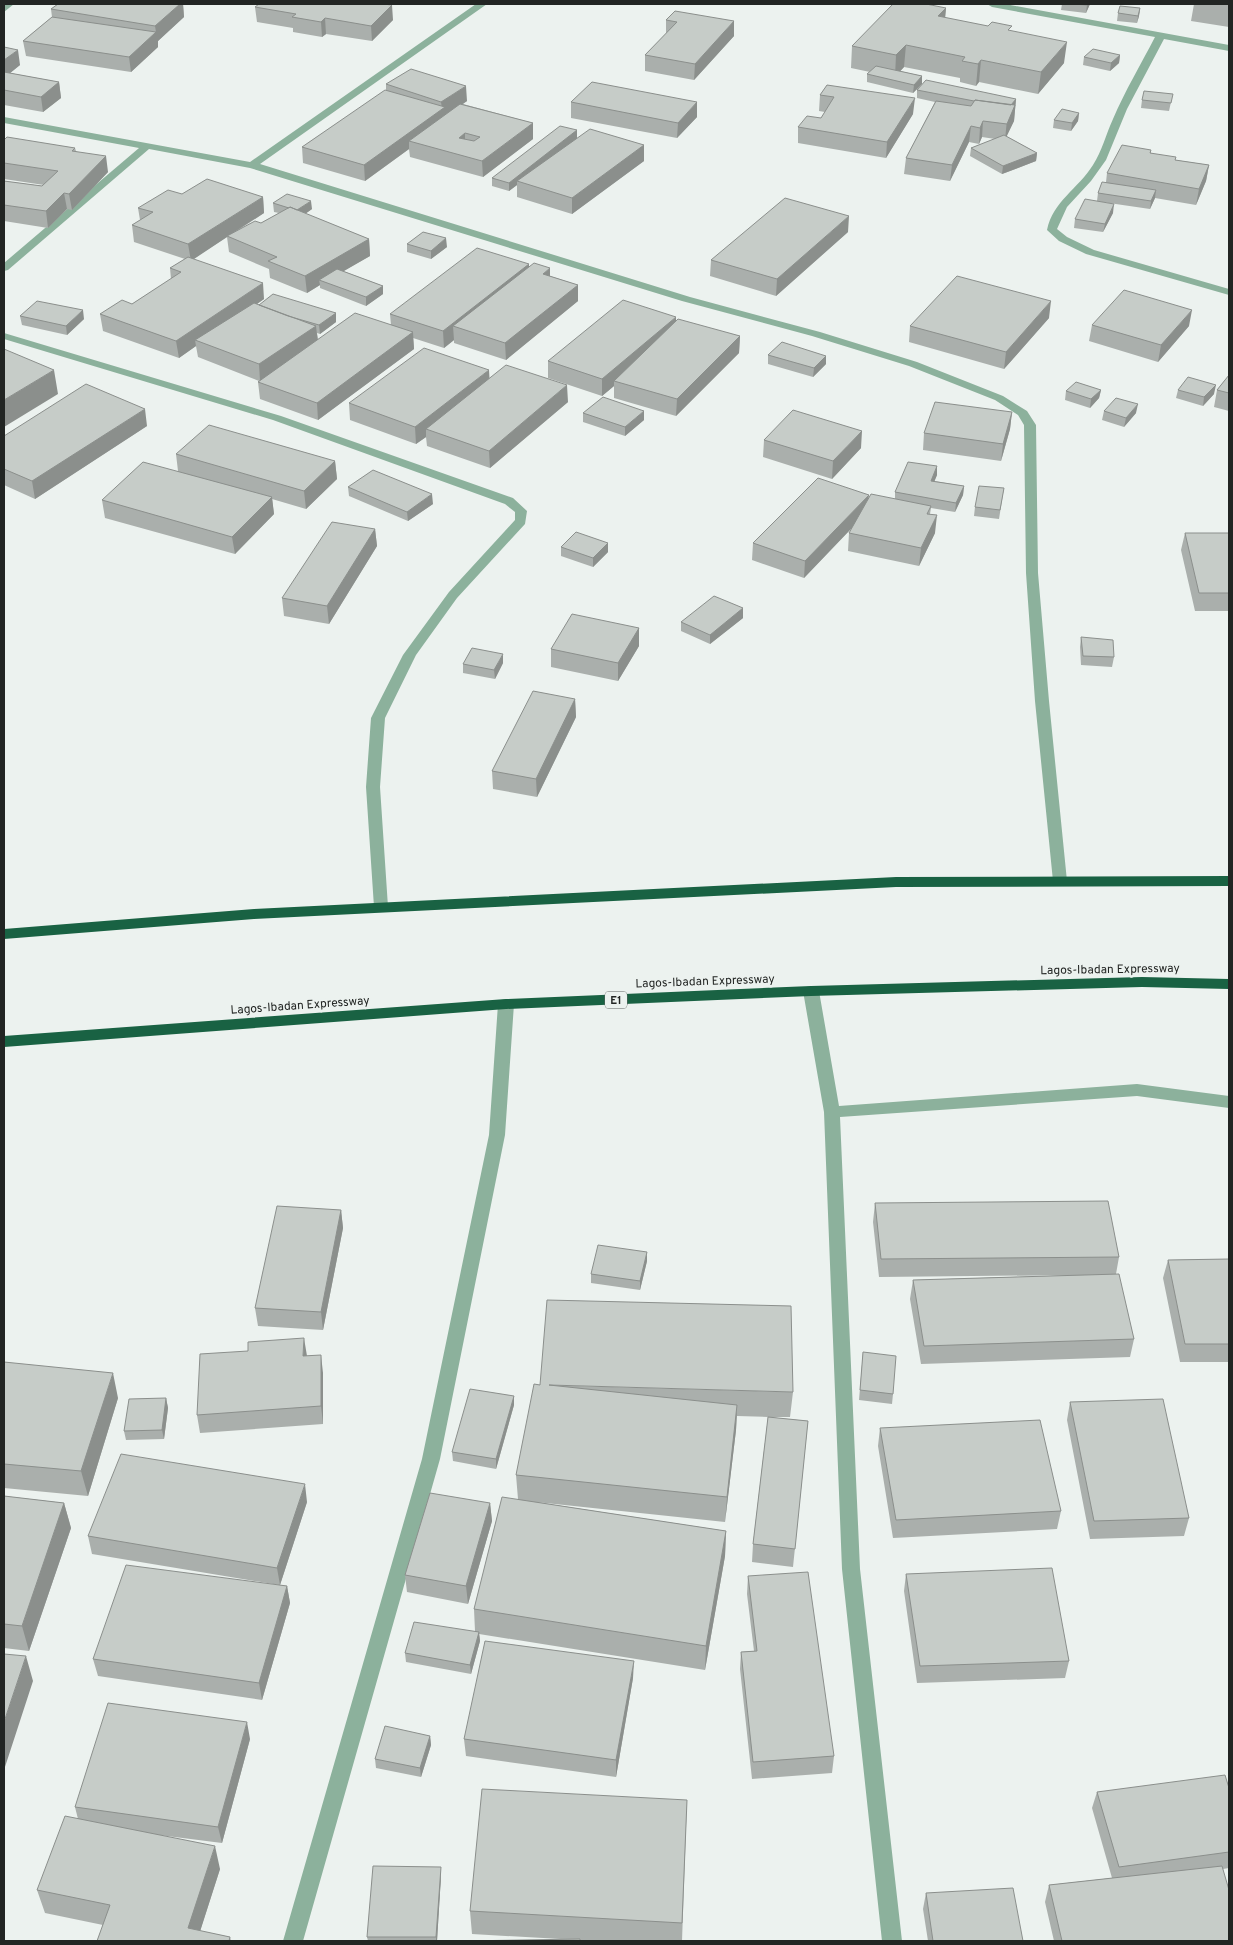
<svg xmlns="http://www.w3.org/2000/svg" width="1233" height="1945" font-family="Overpass,sans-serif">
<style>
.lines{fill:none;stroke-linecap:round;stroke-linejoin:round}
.minor{fill:#8cb19c;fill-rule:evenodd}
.highway{fill:#196243;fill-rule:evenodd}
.wall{fill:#aaafac}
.shaded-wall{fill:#8b8f8c}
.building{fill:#c6ccc8;stroke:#8b8f8c;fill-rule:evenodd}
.labels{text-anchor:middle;stroke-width:5;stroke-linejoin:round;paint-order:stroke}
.shield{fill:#ecf2ef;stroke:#5f6260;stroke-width:1}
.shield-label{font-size:11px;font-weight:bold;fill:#222523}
.street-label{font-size:12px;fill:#222523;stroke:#ecf2ef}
</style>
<rect width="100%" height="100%" fill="#ecf2ef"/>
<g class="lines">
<path class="minor" d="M4,4H14L4,12Z
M476,4H487L260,164L690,297L820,332L917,362L1003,396L1027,411L1036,425L1038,573L1049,701L1067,881L1065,884H1055L1053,881L1035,701L1026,573L1024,425L1018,415L995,400L909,366L812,336L682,301L250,168L149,149L8,270L4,271V263L139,148L4,123V117L250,162Z
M987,4H1005L1229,45V51L1164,39L1127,109L1106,160L1091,181L1067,207L1057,229L1067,237L1094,250L1229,289V295L1086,254L1059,241L1047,230C1053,201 1078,189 1093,165C1102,151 1106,134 1113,119C1125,91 1141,64 1155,37L992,7Z
M4,333L281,416L513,498L527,511L525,524L457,598L416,655L385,718L380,787L388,907L386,910H376L374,907L366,787L371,718L403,655L449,592L515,520V512L505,504L273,420L4,339Z
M811,986L816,987L819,991L839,1106L1137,1084L1229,1096V1108L1137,1096L840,1117L860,1569L902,1941H882L842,1569L824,1112L803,991L806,987Z
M506,999L511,1000L514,1004L505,1135L440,1459L303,1941H283L422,1459L489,1135L498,1004L501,1000Z"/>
<path class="highway" d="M1229,876V886L896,887L254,919L4,939V929L254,909L896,877Z
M1142,977L1229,979V989L1142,987L811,996L506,1009L4,1047V1036L506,999L811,986Z"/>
</g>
<path class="wall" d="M58,4H183L184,17L158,41V47L131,72L26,56L23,41L52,17L51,9Z
M1062,4H1090L1086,13L1061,10Z
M1194,4H1229V27L1191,21Z
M255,7L393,20L372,41L326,34L322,37L293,32V28L257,22Z
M946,8L945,18L1011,31L1064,63L1038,94L979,82L976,86L960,82V78L904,67L900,71L922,76V84L913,93L867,82V74L870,72L851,68L852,46Z
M1140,8L1139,16L1137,23L1117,21L1118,13Z
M675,11L734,36L694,80L645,71V55L666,34V20Z
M4,47L20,65L10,73L59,82L61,98L43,112L4,105Z
M1120,55L1119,63L1110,71L1083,65L1084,57Z
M386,84L467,101L463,104L533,123V139L483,177L410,157L409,149L365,181L303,163L302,147L386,91Z
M827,85L913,114L886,158L798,143V127L821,118L825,112L819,111L820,95Z
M917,90L1016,99L1014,121L1006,136L1037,153L1036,161L1002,174L970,156L971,148L995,139L982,137L979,144L969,142L950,181L904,174L906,158L935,102L917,98Z
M1142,100L1171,102L1169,111L1141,108Z
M571,102L697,117L677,138L571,118Z
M1079,113L1078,121L1071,131L1053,128L1054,120Z
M577,130V139L644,145V161L572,214L517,197V185L509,191L492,186V178Z
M4,138L75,148L76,151L108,172L72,210L67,209L48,228L4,221V181L42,186L44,185L4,179Z
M1151,150V153L1176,160L1209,165L1206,181L1196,205L1155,198L1150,209L1102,202L1113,213L1103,232L1074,228L1075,219L1097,201L1098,193L1106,182L1107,173Z
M182,194L263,197L264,213L240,229L261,223L279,213L274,212L273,203L312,209L305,214L369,239L370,256L343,271L383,286V294L366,306L320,288V285L307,293L270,278L269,269L229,252L227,237L193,259L264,299L257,304L336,313V322L320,334L317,333L318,339L391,325L390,314L529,264V267L550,276L578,285V301L506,360L454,343V340L444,348L413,338L414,349L318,420L260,399L258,382L259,381L198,357L196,346L179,358L103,331L100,314L132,304L171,279L170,268L185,259L134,242L132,225L140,220L138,208Z
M848,232L776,296L710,276L711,260Z
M407,244L447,247L431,259L407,252Z
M20,316L84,319L67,335L22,325Z
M1049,318L1004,369L909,342L910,326Z
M676,321L740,336L739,353L676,416L614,398V386L602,396L548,378V361Z
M1092,325L1189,326L1158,362L1089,341Z
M768,355L826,364L813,377L768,364Z
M1229,375V411L1214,407L1217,390Z
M489,378L568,402L490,468L427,446L426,437L416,444L350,420L349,403Z
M1101,390L1099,398L1090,408L1065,400L1066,391Z
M1178,390L1214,394L1203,406L1176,398Z
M1104,411L1136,413L1124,427L1102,420Z
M1012,412L1010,429L1001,461L923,450L924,433Z
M583,413L644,420L625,436L583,422Z
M147,426L35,499L4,485V436Z
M764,440L861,448L832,479L763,457Z
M176,454L335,461L337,479L306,509L272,499L274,514L235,554L105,518L102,500L178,471Z
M937,466V475L934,481L964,486L963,495L955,512L931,508L930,514L935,533L919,566L848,551L849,533L852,528L804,578L752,560L753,543L868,498L895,499V492Z
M348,487L433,504L408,521L349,496Z
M1004,488L999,519L974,516L975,507Z
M375,529L377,546L329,624L284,616L282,598Z
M1185,533H1229V611H1195L1181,550Z
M608,543V552L593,567L561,556V547Z
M743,608V618L710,644L681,631V622Z
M639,628V646L618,681L551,667V649Z
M1081,637L1114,657L1112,667L1081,665L1080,647Z
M503,663L495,679L463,673V664Z
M575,699L576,717L537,797L493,789L492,771Z
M875,1203L1119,1257L1116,1274L1134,1339L1130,1357L921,1364L910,1299L913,1280L1079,1275L879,1277L873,1222Z
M341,1210L343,1228L323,1330L258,1326L255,1308Z
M1229,1259V1362H1180L1163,1278L1168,1260Z
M647,1261L640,1290L591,1283V1274Z
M863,1352L893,1394L892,1404L859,1400Z
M307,1356L323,1373V1424L200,1433L197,1415Z
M4,1362L118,1398L88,1496L4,1488Z
M540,1385L793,1392L790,1417H768L808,1421L793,1567L752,1562L753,1544L768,1417L737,1416L736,1430L725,1522L536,1502L726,1531L725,1556L705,1670L479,1634L480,1641L471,1674L406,1662L405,1653L475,1631L474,1609L518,1499L516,1475Z
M514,1396V1405L496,1469L453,1461L452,1452Z
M166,1398L168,1408L164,1439L126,1440L124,1431Z
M1070,1402L1189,1518L1184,1536L1090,1539L1067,1420Z
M880,1428L1061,1511L1057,1529L893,1538L878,1446Z
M4,1496L64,1503L71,1528L29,1651L4,1648Z
M307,1502L280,1585L287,1586L290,1603L262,1700L98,1676L93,1659L279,1585L92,1554L88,1536Z
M490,1503L492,1521L468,1604L407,1592L405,1575Z
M906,1574L1069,1661L1065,1678L917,1683L904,1591Z
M748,1576L834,1756L832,1773L752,1779L740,1669L741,1652L754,1651L747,1594Z
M633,1678L616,1777L466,1756L464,1739Z
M430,1736L431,1745L421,1777L376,1768L375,1759Z
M250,1739L222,1843L159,1835L220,1869L200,1931L230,1937L231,1941H97L103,1925L45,1913L37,1890L78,1819L75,1807Z
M1229,1788V1868L1223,1869L1229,1941H1054L1045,1902L1049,1885L1112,1878L1092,1808L1097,1792Z
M687,1800L682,1941H596L472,1934L470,1911Z
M441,1876L437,1941H368L367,1937Z
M926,1893L1023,1941H928L923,1909Z"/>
<path class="shaded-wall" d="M180,4H183L184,17L158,41V47L131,72L129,57L156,32L155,26Z
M1088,4H1090L1086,13L1087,5Z
M392,5L393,20L372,41L371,26Z
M946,8L944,29L938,16Z
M1140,8L1139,16L1137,23L1138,16Z
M325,18L326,34L322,37L321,22Z
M734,21V36L694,80L695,64Z
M1067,42L1064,63L1038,94L1041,72Z
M906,45L904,67L895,77L896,55Z
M18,50L20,65L4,78V60Z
M1120,55L1119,63L1110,71L1111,63Z
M981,60L979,82L976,86L978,64Z
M922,76V84L913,93L914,85Z
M59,82L61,98L43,112L41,97Z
M466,86L467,101L446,115L409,141V149L365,181L364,165L442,109L441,102Z
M915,98L913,114L886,158L887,142Z
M1016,99L1014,121L1005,140L1008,109Z
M697,102V117L677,138L678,123Z
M1079,113L1078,121L1071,131L1072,123Z
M983,121L982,137L979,144L980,128Z
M533,123V139L483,177L482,161Z
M971,126L969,142L950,181L952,165Z
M577,130V139L517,181V185L509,191V183Z
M465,133V149L459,138Z
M644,145V161L572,214V198Z
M1037,153L1036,161L1002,174L1003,166Z
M106,156L108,172L72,210L69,194Z
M1209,165L1206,181L1196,205L1199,189Z
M1156,190L1155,198L1150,209L1151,201Z
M64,193L67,209L48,228L46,211Z
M263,197L264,213L228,236H227V237L191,261L188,244Z
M311,201L312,209L298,219L297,210Z
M1114,204L1113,213L1103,232L1105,224Z
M849,216L848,232L776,296L777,279Z
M446,238L447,247L431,259V251Z
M369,239L370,256L325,282L319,280L320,285L307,293L305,276Z
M529,264V281L453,326L454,340L444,348L443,331Z
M550,268V285L543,274Z
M263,283L264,299L202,342L195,340L196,346L179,358L176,341Z
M578,285V301L506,360L505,343Z
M383,286V294L366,306V297Z
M1051,301L1049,318L1004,369L1006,352Z
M83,310L84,319L67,335L66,326Z
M1192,310L1189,326L1158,362L1161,345Z
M336,313V322L320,334L319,325Z
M676,317V334L614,381V386L602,396V379Z
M316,326L318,343L260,381L259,364Z
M413,332L414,349L318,420L317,403Z
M740,336L739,353L676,416L677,399Z
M826,356V364L813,377L814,368Z
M54,370L58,394L4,427V400Z
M489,370L490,387L426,429V437L416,444L415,427Z
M567,385L568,402L490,468L489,451Z
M1216,385L1214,394L1203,406L1204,397Z
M1101,390L1099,398L1090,408L1091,399Z
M1138,404L1136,413L1124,427L1126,418Z
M145,409L147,426L35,499L32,481Z
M644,411V420L625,436V427Z
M1012,412L1010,429L1001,461L1003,444Z
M862,431L861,448L832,479L833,461Z
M335,461L337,479L306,509L304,491Z
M937,466V475L931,490V481Z
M964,486L963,495L955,512L956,503Z
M432,494L433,504L408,521L407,512Z
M869,495L867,512L804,578L805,561Z
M272,497L274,514L235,554L232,537Z
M937,515L935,533L919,566L921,548Z
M375,529L377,546L329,624L327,606Z
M608,543V552L593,567V558Z
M743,608V618L710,644V635Z
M639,628V646L618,681V663Z
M503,654V663L495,679L494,670Z
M575,699L576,717L537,797L536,779Z
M341,1210L343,1228L323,1330L321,1312Z
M647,1252V1261L640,1290V1281Z
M304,1338L307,1356H303Z
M321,1355L323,1373V1424L321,1406Z
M113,1373L118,1398L88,1496L81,1471Z
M514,1396V1405L496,1469V1459Z
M166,1398L168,1408L164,1439L162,1430Z
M737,1405L736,1430L725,1522L727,1497Z
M305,1484L307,1502L280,1585L277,1568Z
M64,1503L71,1528L29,1651L22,1626Z
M490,1503L492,1521L468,1604L466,1586Z
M726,1531L725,1556L705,1670L706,1646Z
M287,1586L290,1603L262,1700L259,1683Z
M479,1632L480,1641L471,1674L470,1665Z
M26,1656L33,1681L4,1770V1722Z
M634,1661L633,1678L616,1777V1760Z
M247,1722L250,1739L222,1843L218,1827Z
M430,1736L431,1745L421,1777L420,1768Z
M215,1846L220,1869L197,1941L188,1928Z
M441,1867V1876L437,1941H436V1937Z"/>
<path class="building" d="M58,4H180L155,26L51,9Z
M259,4H383L392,5L371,26L325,18L321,22L292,17L296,14L255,7Z
M893,4H926L946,8L938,16L988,26L992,22L1012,26L1008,30L1067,42L1041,72L981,60L978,64L962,61L965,57L906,45L896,55L852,46Z
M1073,4H1088L1087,5Z
M1120,6L1140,8L1138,16L1118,13Z
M675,11L734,21L695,64L645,55L677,22L666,20Z
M52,17L156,32L129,57L23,41Z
M4,47L18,50L4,60Z
M1093,49L1120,55L1111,63L1084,57Z
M876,66L922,76L914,85L867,74Z
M411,69L466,86L441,102L386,84Z
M4,72L59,82L41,97L4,90Z
M926,80L1016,99L1011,105L975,100L974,101L917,90Z
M592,82L697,102L678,123L571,102Z
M827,85L915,98L887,142L798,127L807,116L821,118L834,97L820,95Z
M385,90L445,107L364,165L302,147Z
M1144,91L1173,94L1171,103L1142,100Z
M975,100L1015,105L1007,124L983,121L980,128L971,126L952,165L906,158L936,101L971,106Z
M460,104L533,123L482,161L409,141ZM465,133L480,137L474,141L459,138Z
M1062,109L1079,113L1072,123L1054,120Z
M560,126L577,130L509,183L492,178Z
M590,129L644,145L572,198L517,181Z
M1004,135L1037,153L1003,166L971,148Z
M7,137L75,148L72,151L106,156L69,194L64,193L46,211L4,205V181L42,186L58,171L4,163V140Z
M1122,145L1151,150L1150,153L1176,157L1175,160L1209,165L1199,189L1107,173Z
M207,179L263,197L188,244L132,225L153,212L138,208L168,190L182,194Z
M1102,182L1156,190L1151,201L1098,193Z
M287,194L311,201L297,210L290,207L289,208L273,203Z
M785,198L849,216L777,279L711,260Z
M1085,199L1114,204L1105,224L1075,219Z
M290,207L369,239L305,276L268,261L277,257L227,236L255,221L261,223Z
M423,232L446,238L431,251L407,244Z
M477,248L529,264L443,331L390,314Z
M188,257L263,283L176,341L100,314L122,300L132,304L181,272L170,268Z
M534,263L550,268L543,274L578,285L505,343L453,326Z
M337,269L383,286L366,297L319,280Z
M957,276L1051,301L1006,352L910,326Z
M1124,290L1192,310L1161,345L1092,325Z
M273,294L336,313L319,325L288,316L259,305Z
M623,300L676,317L602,379L548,361Z
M37,301L83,310L66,326L20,316Z
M254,303L316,326L259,364L195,340Z
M355,313L413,332L317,403L258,382Z
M678,319L740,336L677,399L614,381Z
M782,342L826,356L814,368L768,355Z
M424,348L489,370L415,427L349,403Z
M4,349L54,370L4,400Z
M506,365L567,385L489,451L426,429Z
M1229,375V393L1217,390Z
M1188,377L1216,385L1204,397L1178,390Z
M1076,382L1101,390L1091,399L1066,391Z
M86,384L145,409L32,481L4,469V436Z
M603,397L644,411L625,427L583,413Z
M1116,398L1138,404L1126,418L1104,411Z
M935,402L1012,412L1003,444L924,433Z
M793,410L862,431L833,461L764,440Z
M209,425L335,461L304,491L176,454Z
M143,462L272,497L232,537L102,500Z
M908,462L937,466L931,481L964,486L956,503L895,492Z
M373,470L432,494L407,512L348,487Z
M818,478L869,495L805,561L753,543Z
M979,486L1004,488L1000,510L975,507Z
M871,494L931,506L927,514L937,515L921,548L849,533Z
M332,522L375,529L327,606L282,598Z
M576,532L608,543L593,558L561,547Z
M1185,533H1229V593H1199Z
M714,596L743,608L710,635L681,622Z
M572,614L639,628L618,663L551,649Z
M1081,637L1113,640L1114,657L1083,656Z
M472,648L503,654L494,670L463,664Z
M533,691L575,699L536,779L492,771Z
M1108,1201L1119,1257L881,1259L875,1203Z
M277,1206L341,1210L321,1312L255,1308Z
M598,1245L647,1252L640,1281L591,1274Z
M1229,1259V1344H1185L1168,1260Z
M1119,1274L1134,1339L924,1346L913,1280Z
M547,1300L791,1306L793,1392L549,1385L737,1405L727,1497L516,1475L534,1384L540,1385Z
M304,1338L303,1356L321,1355V1406L197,1415L200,1354L248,1351V1342Z
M863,1352L896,1356L893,1394L860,1390Z
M4,1362L113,1373L81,1471L4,1464Z
M470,1389L514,1396L496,1459L452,1452Z
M166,1398L162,1430L124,1431L129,1399Z
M1163,1399L1189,1518L1094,1521L1070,1402Z
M768,1417L808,1421L795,1549L753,1544Z
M1040,1420L1061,1511L896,1520L880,1428Z
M121,1454L305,1484L277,1568L88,1536Z
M430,1493L490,1503L466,1586L405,1575Z
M4,1496L64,1503L22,1626L4,1624Z
M502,1497L726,1531L706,1646L474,1609Z
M126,1565L287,1586L259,1683L93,1659Z
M1052,1568L1069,1661L920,1666L906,1574Z
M808,1572L834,1756L753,1762L741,1652L757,1651L748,1576Z
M414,1622L479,1632L470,1665L405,1653Z
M485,1641L634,1661L616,1760L464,1739Z
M4,1654L26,1656L4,1722Z
M108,1703L247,1722L218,1827L75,1807Z
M385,1726L430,1736L420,1768L375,1759Z
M1225,1775L1229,1788V1852L1119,1867L1097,1792Z
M482,1789L687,1800L682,1923L470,1911Z
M65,1816L215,1846L188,1928L230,1937L229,1941H97L110,1905L37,1890Z
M373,1866L441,1867L436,1937H367Z
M1222,1866L1229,1890V1941H1062L1049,1885Z
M1013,1888L1023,1941H933L926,1893Z
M580,1939V1941H464Z"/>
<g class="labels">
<rect class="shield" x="605" y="991.5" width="22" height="17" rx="4"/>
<g class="shield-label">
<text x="616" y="1004">E1</text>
</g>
<g class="street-label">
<text transform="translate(1110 969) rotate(-1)" y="4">Lagos-Ibadan Expressway</text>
<text transform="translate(705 981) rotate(-2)" y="4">Lagos-Ibadan Expressway</text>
<text transform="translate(300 1005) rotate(-4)" y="4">Lagos-Ibadan Expressway</text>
</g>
</g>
<rect width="1233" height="1945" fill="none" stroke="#222523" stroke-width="10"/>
</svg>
